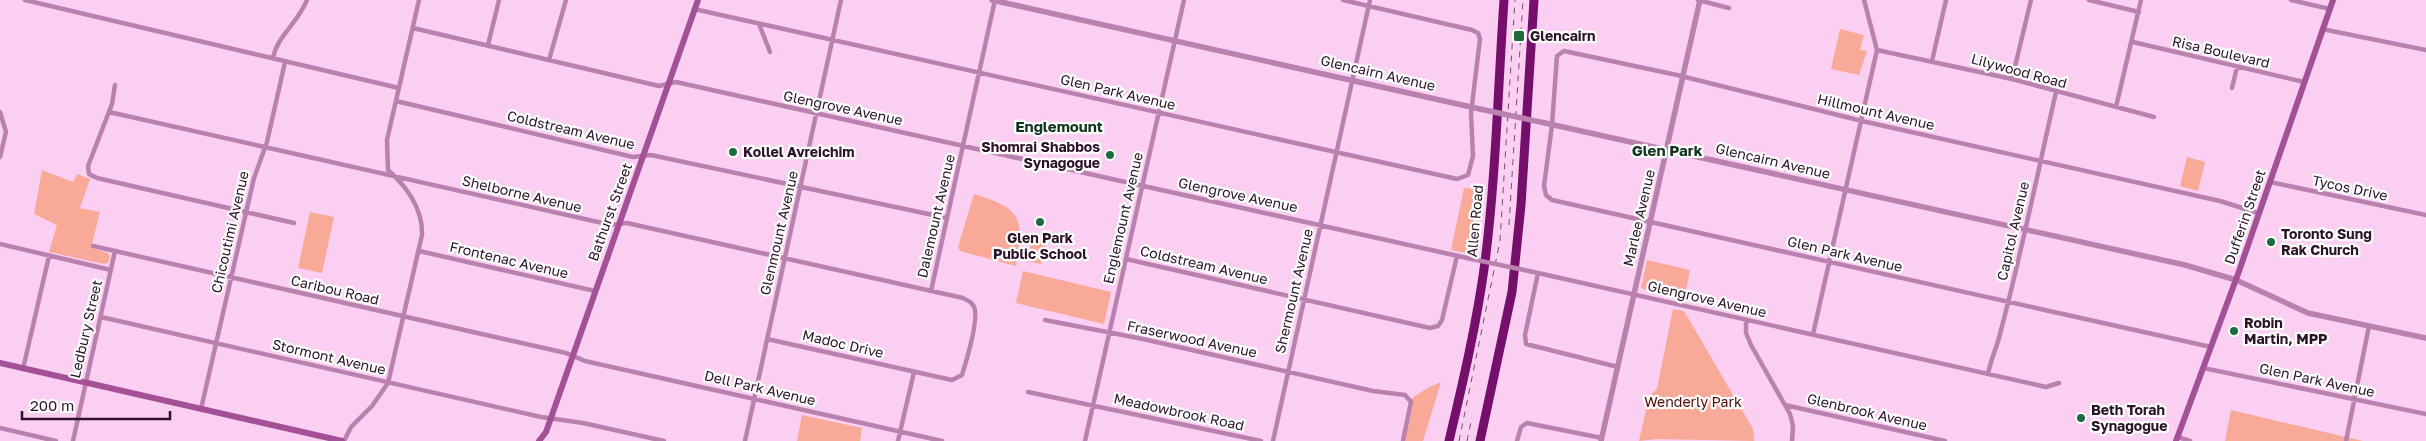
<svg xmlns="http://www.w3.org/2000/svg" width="2426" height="441" font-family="'Golos Text',sans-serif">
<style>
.green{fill:#f8a998}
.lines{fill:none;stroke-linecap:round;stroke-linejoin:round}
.minor{stroke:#ba81af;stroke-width:4.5}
.tertiary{stroke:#ba81af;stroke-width:5.5}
.secondary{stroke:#a35097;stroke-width:6}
.motorway{stroke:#760e6b;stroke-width:9}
.rail{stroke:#72536c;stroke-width:1;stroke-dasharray:6 6;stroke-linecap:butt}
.minor-bridge{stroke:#ba81af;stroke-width:4.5}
.tertiary-bridge{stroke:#ba81af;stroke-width:5.5}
.poi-dot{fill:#1c6d3e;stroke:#fff;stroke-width:2}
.labels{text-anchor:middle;stroke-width:4.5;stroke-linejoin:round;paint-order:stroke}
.poi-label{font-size:14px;font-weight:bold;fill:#2c1328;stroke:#fff;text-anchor:start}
.street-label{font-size:14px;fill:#2c1328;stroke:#fff}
.park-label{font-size:14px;fill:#540b00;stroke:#fff}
.neighbourhood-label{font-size:15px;font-weight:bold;fill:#0f341d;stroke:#fff}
</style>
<rect width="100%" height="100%" fill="#facff2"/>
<path class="green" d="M1840,29L1864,35L1860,50L1867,51L1859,75L1831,69Z
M2187,157L2205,162L2198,191L2180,186Z
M42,170L73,182L77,174L90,179L80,208L100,212L91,248L108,253L110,257L108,263L104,264L49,252L57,225L34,214Z
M1464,188L1477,189L1471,254L1451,250Z
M974,194C1023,209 1024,218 1016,266L960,251L958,247Z
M310,212L334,217L322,273L298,268Z
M1032,240L1046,243L1041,264L1027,261Z
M1647,260L1690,270L1684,301L1641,288Z
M1023,271L1111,292L1104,324L1016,303Z
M1673,309L1684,311L1753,429L1754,441L1657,439L1639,441L1649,396L1657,389Z
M1441,382L1423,441H1405L1413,405L1411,399L1427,388Z
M2231,410L2363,441H2225Z
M802,415L862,428L860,441H797Z"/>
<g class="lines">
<path class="minor" d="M25,0L399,88
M1698,0L1729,8
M2089,0L2139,12
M2291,0L2330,9
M694,9L1457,179L1468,175L1473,156L1471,113L1480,39L1478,33L1472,30L1343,0
M759,24L770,52
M413,28L659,86L676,82L703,88L1467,258
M2322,29L2426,50
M2133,42L2304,82
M488,45L499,0
M1877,50L2012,79L2154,117
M273,58C277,36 298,23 307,0
M549,60L566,0
M1932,61L1946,0
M2012,79L2031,0
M115,85L112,104L88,166L89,174L97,178L294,223
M2232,88L2237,67
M396,101L633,157L651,155L947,218
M2116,107L2141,0
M0,112L6,132L0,157
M109,112L598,222L611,225L627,223L963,298C966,300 971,301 973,305C981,315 966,362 962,375L952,380L767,339
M2270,182L2426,215
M0,244L111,270
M93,246L566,353L585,361L942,441
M419,251L595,291
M1126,259L1430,328L1438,326L1442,320L1457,256
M1529,271L2046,387L2059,383
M1538,273L1525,335L1526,344L1618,367
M931,291L995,0
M101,317L541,417L583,423L664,441
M1045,320L1143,339L1373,391L1405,395L1411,402L1403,441
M1746,320V333L1751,345L1790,414L1793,426L1792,441
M1813,334L1877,50L1864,0
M2211,347L1552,200L1546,195L1544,186L1552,125L1557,56L1564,51L1677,75L1862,121L2220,201L2258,213
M2203,368L2426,414
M23,369L49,256
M1988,374C1991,358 1998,345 2001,330C2022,251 2038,171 2056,92
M1028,392L1261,441
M1785,405L1945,441
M201,409L254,178L267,142L285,62
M0,428L56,441
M2178,437L2190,441
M73,441L115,251
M344,441L351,427L372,406L388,383L422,235C423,209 406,186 388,170L387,140L419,0
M745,441L841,0
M898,441L914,372
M1085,441L1184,0
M1273,441L1370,0
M1517,441L1521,427L1527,423L1602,438
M2346,441L2369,326"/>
<path class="tertiary" d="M992,0L1480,109
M1545,123L2185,265L2236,280L2308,313L2426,338
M1601,441L1700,0"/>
<path class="secondary" d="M0,363L342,441
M539,441L546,432L698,0
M2176,441L2238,274L2333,0"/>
<path class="motorway" d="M1449,441C1463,382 1477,322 1485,262C1496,175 1498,87 1504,0
M1480,441L1512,292L1521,205L1534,0"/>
<path class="rail" d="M1509,225L1523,0
M1459,441L1500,241L1515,0
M1467,441L1472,417"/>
<path class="minor-bridge" d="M1467,258L1529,271"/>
<path class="tertiary-bridge" d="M1480,109L1545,123"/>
</g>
<g class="poi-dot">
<rect x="1513" y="30" width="12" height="12" rx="2.5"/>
<circle cx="733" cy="152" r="5"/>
<circle cx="1110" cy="155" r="5"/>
<circle cx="1040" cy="222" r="5"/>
<circle cx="2271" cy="242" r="5"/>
<circle cx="2234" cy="331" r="5"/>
<circle cx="2081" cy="418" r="5"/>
</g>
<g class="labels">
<g class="poi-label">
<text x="1530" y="41">Glencairn</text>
<text x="1100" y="152" text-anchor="end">Shomrai Shabbos<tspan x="1100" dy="16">Synagogue</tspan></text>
<text x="743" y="157">Kollel Avreichim</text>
<text x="2281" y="239">Toronto Sung<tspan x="2281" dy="16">Rak Church</tspan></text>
<text x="1040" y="243" text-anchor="middle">Glen Park<tspan x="1040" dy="16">Public School</tspan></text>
<text x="2244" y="328">Robin<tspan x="2244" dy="16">Martin, MPP</tspan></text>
<text x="2091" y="415">Beth Torah<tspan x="2091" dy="16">Synagogue</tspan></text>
</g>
<g class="street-label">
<text transform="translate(2221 52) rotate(13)" y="5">Risa Boulevard</text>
<text transform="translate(2019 71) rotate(15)" y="5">Lilywood Road</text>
<text transform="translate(1378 73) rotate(13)" y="5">Glencairn Avenue</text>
<text transform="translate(1118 92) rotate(13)" y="5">Glen Park Avenue</text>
<text transform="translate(843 108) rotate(12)" y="5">Glengrove Avenue</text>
<text transform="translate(1876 112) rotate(13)" y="5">Hillmount Avenue</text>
<text transform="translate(571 130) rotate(13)" y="5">Coldstream Avenue</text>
<text transform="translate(1773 161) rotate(13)" y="5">Glencairn Avenue</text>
<text transform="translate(2350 188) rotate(12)" y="5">Tycos Drive</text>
<text transform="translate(522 194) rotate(13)" y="5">Shelborne Avenue</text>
<text transform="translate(1238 195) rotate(12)" y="5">Glengrove Avenue</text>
<text transform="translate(610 212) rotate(-70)" y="5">Bathurst Street</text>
<text transform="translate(936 216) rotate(-77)" y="5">Dalemount Avenue</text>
<text transform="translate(2245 217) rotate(-71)" y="5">Dufferin Street</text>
<text transform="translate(1123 218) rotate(-77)" y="5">Englemount Avenue</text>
<text transform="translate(1639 218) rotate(-77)" y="5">Marlee Avenue</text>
<text transform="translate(1475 221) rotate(-85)" y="5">Allen Road</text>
<text transform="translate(2013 231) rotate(-77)" y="5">Capitol Avenue</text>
<text transform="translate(230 232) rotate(-77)" y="5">Chicoutimi Avenue</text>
<text transform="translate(779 233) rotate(-77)" y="5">Glenmount Avenue</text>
<text transform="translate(1845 254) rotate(13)" y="5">Glen Park Avenue</text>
<text transform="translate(509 260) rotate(13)" y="5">Frontenac Avenue</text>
<text transform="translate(1204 265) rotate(13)" y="5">Coldstream Avenue</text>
<text transform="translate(335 290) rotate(13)" y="5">Caribou Road</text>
<text transform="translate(1294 291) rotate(-77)" y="5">Shermount Avenue</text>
<text transform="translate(1707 299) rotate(13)" y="5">Glengrove Avenue</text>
<text transform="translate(86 329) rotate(-77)" y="5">Ledbury Street</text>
<text transform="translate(1192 339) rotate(12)" y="5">Fraserwood Avenue</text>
<text transform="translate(843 344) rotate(13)" y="5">Madoc Drive</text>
<text transform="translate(329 357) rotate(13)" y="5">Stormont Avenue</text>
<text transform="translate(2317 380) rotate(12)" y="5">Glen Park Avenue</text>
<text transform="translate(760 388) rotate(13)" y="5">Dell Park Avenue</text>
<text transform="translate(1179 412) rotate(12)" y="5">Meadowbrook Road</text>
<text transform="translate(1867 412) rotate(13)" y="5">Glenbrook Avenue</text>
</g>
<g class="park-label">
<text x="1693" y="407">Wenderly Park</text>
</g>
<g class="neighbourhood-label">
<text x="1059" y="132">Englemount</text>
<text x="1667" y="156">Glen Park</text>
</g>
</g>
<path d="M22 411v8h148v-8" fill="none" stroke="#2c1328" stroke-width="2.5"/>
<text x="30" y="411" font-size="15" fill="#2c1328" stroke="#ffffff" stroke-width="4" paint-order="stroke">200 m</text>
</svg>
